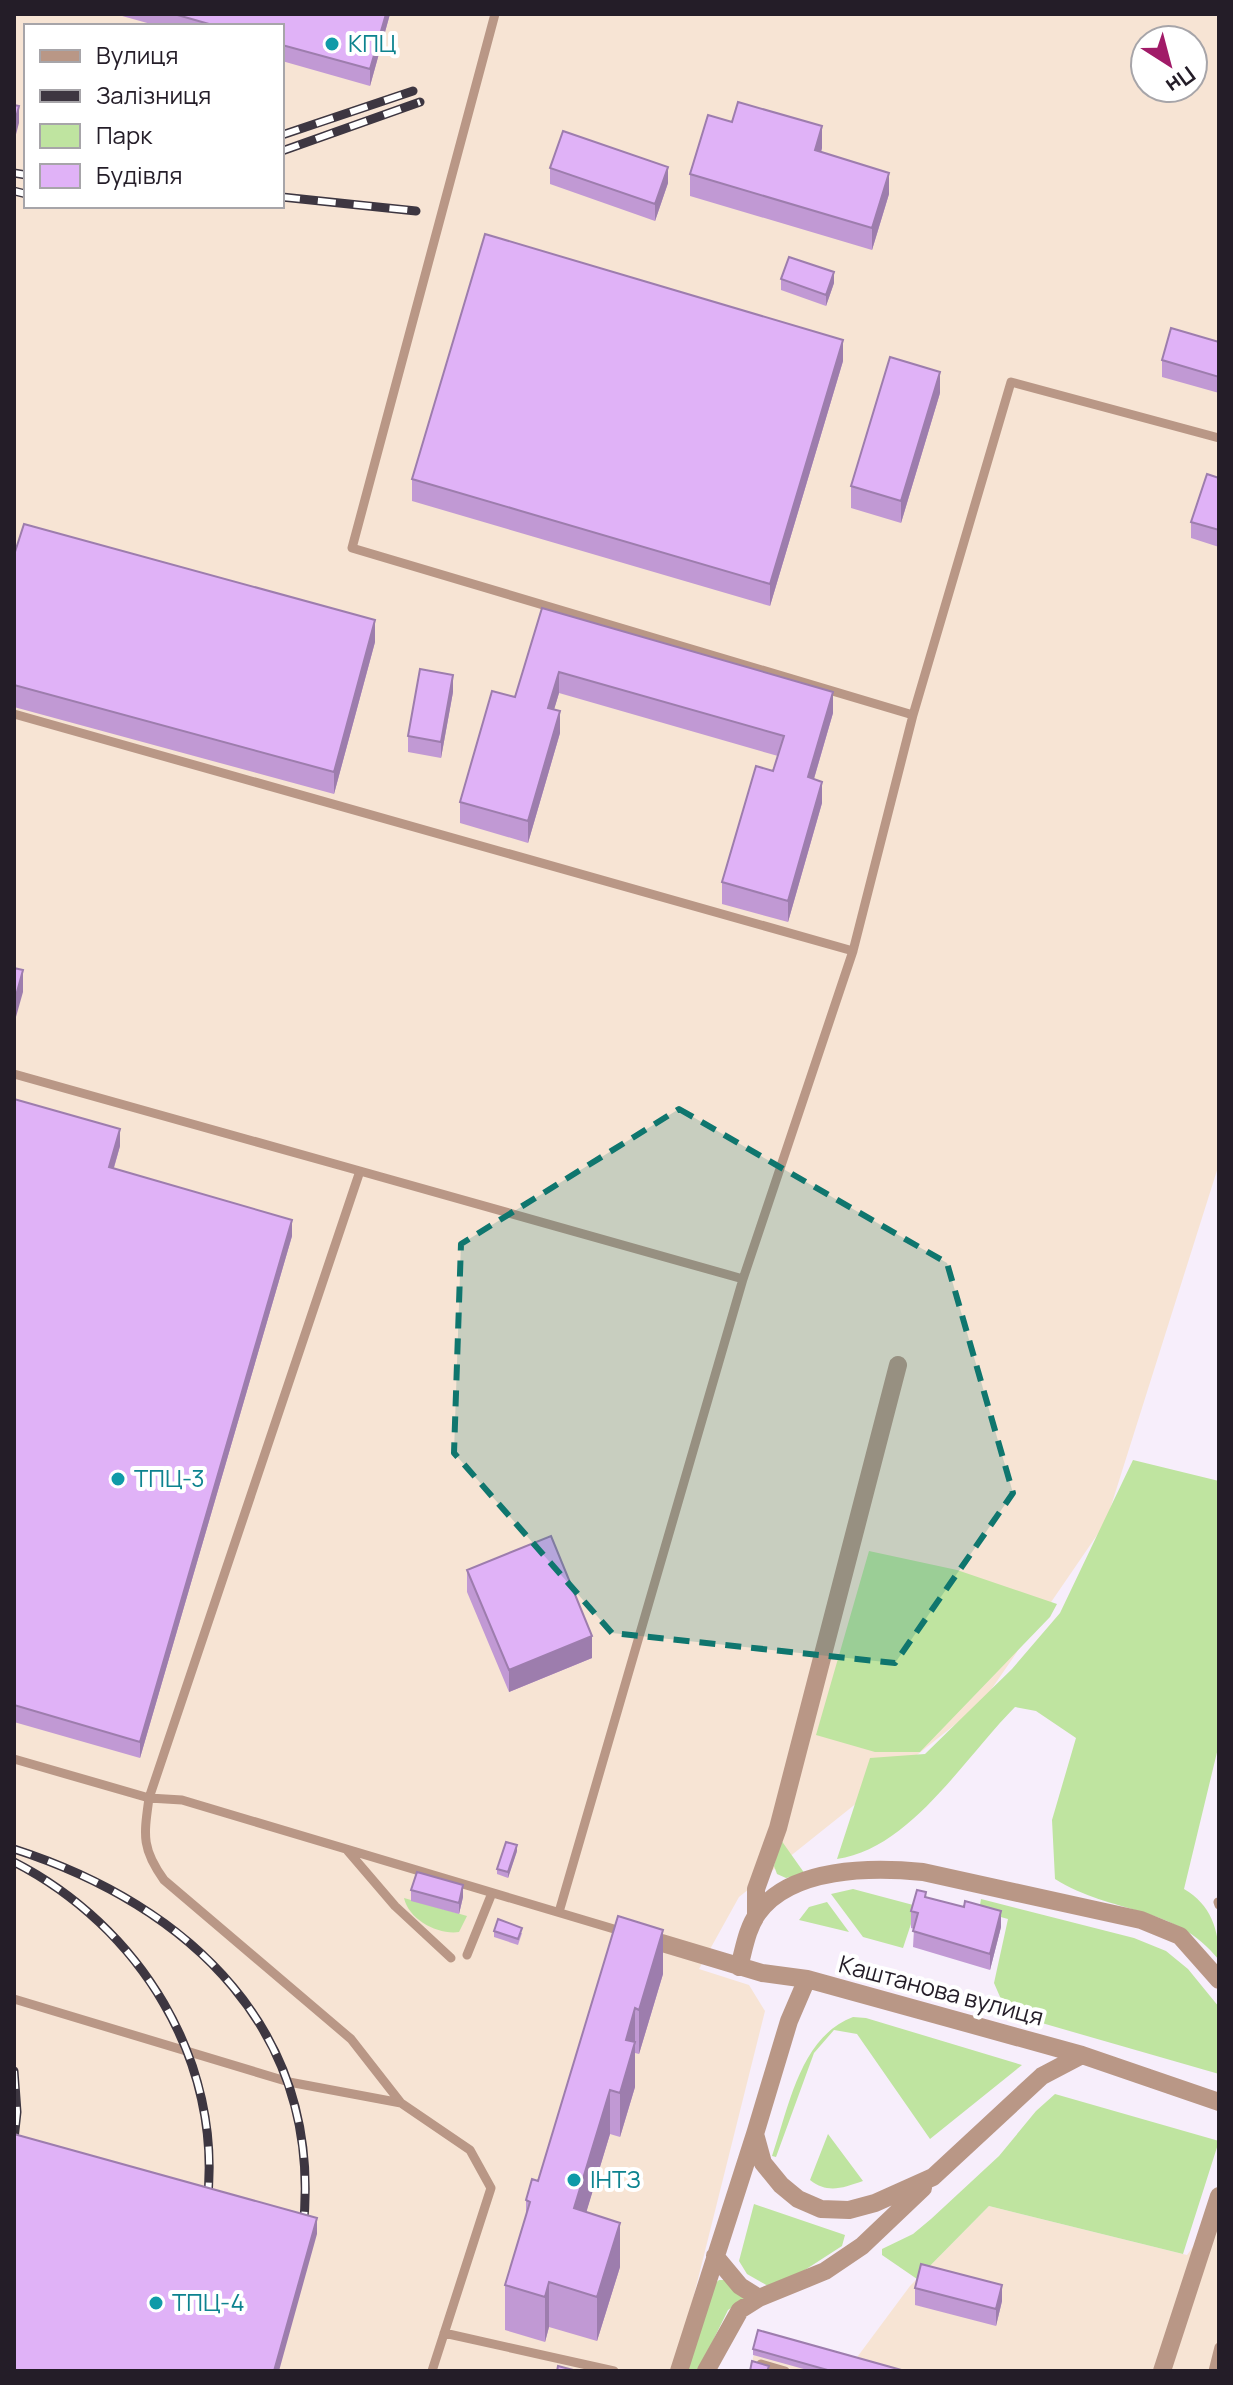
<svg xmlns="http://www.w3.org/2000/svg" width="1233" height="2385" font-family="Manrope,sans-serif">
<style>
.industrial{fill:#f7e4d4;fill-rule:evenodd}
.green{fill:#bfe4a0}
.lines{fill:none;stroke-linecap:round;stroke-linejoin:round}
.service{stroke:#b99786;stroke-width:9}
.minor{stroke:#b99786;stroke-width:18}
.rail-casing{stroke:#3d3641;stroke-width:9}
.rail{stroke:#fff;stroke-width:6;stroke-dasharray:18;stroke-linecap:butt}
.wall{fill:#c199d4}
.shaded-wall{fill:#9d7dad}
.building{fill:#e0b2f7;stroke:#9d7dad;stroke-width:2}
.marked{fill:#0f766e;fill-opacity:0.2;stroke:#0f766e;stroke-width:6;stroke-dasharray:16 10;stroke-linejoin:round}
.culture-dot{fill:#0f9aa8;stroke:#fff;stroke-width:3}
.labels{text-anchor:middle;stroke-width:8;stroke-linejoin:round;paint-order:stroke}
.culture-label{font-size:24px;fill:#0d838f;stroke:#fff;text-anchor:start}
.street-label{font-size:24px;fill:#241d28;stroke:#fff}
</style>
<rect width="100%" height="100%" fill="#f7eefb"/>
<path class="industrial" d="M14,14H1219V1164L1106,1522L982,1703L739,1897L699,1969L749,1985L765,2011L675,2371H14ZM26,26H282V206H26ZM1145,40H1193V88H1145Z
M989,2206L1187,2255L1219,2211V2371H750L758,2336L855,2360L910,2286Z"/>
<path class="green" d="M1133,1460L1219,1481V1744L1184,1889C1211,1905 1219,1929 1219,1960C1175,1904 1112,1915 1055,1879L1052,1820L1076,1738L1036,1711L1015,1707C965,1757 910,1849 837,1859L870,1758L925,1754L1012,1669L1060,1613Z
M869,1551L957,1570L1057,1604L1050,1617L920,1752H875L816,1735Z
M781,1840L805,1874L786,1878L777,1874L774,1866Z
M853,1889L917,1906L903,1948L863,1937L831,1894Z
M404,1898L467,1916L459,1932C438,1935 409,1920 404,1898Z
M981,1899L1134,1938L1166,1951L1188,1969L1219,2007V2074L1007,2013L994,1983L1008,1919L979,1911Z
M827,1902L849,1932L799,1920L809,1907Z
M853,2017L866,2018L1022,2065L930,2139L857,2034L834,2030L814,2053L776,2157L772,2156C789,2107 800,2037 853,2017Z
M1055,2094L1219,2141L1183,2254L989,2206L917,2279L882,2255V2249L913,2234L931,2219L999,2156L1036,2111Z
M828,2134L863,2181C842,2188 828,2194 810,2180Z
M754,2204L845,2235L842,2246L794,2277L768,2286L747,2274L739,2261Z
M719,2280H725L746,2298L728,2310L698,2371H687L712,2286Z"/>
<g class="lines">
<path class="service" d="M495,14L352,548L913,715L853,951L743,1279L559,1912
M14,714L853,951
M913,715L1011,382L1219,438
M14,1074L360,1171
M14,1759L149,1798L360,1171L743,1279
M347,1850L395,1906L451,1958
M1218,1902L1219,1905
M467,1955L492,1893
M14,1999L289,2082L401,2103
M444,2333L614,2371
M761,2364L785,2371
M432,2371L491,2188L470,2150L401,2103L351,2039L164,1880C141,1848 144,1835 149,1798L182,1800L624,1932
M1213,2371L1219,2347"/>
<path class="minor" d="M756,1916V1889L778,1828L898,1365
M662,1943L762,1973L807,1979L1082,2055L1219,2102
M739,1967C744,1949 747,1928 758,1913C791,1867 872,1867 923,1872L1141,1920L1180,1936L1219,1980
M807,1979L789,2021L755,2134L763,2163L781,2185L798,2199L821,2209L849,2210L875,2203L933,2177L1042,2076L1082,2055
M715,2256L740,2286L759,2298
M679,2371L755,2134
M706,2371L740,2310L759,2298L825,2271L862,2246L923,2188
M1162,2371L1219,2196"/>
<g class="rail-casing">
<path id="rail" d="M282,135L413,91
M282,151L420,102
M14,173L26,175
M14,191L26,194
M282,197L416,211
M14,1849C191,1906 324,2032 303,2230
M14,1862C139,1926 224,2061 207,2204
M14,2071L17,2112L14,2139"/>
</g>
<use href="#rail" class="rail"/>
</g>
<path class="wall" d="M115,14H390L370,86L282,61V26H158Z
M732,122L822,148L821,152L889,194L872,250L690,196V174Z
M550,168L668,183L655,221L550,184Z
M781,279L834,283L826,306L781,290Z
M1219,342V393L1162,377V360Z
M843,361L770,606L412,501V479Z
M940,393L901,523L851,508V486Z
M1219,478V547L1191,538V522Z
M14,555L375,642L334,794L14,707Z
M542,608L833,713L814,779L822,803L788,922L722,904V882L773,771L778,756L559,693L554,709L560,733L528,843L460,823V802L515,697Z
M453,692L441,758L408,752V736Z
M14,1099L120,1146L114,1168L292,1236L140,1758L14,1722Z
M467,1570L592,1658L509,1692L467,1592Z
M517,1851L508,1878L497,1874V1869Z
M411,1890L463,1897L459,1914L411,1901Z
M926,1897L1001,1927L990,1970L913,1947L914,1929L911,1928V1911Z
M618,1916L663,1974L639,2054L635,2053V2087L620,2137L610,2134L586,2212L620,2267L597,2341L549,2327L545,2342L505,2330V2285L526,2217V2200L538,2181Z
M494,1931L522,1933L518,1945L494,1937Z
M915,2288L1002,2301L996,2326L915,2305Z
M753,2349L905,2371H811L753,2355Z"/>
<path class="shaded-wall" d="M386,14H390L370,86V69Z
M19,106V123L14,142V126Z
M822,126V148L815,172V150Z
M668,167V183L655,221V204Z
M889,173V194L872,250V228Z
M834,272V283L826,306V295Z
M843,340V361L770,606V584Z
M940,372V393L901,523V501Z
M375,620V642L334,794V772Z
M559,672V693L548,730V708Z
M453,675V692L441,758V742Z
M833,692V713L808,799V777Z
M560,711V733L528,843V821Z
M822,782V803L788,922V901Z
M23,970V992L14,1024V1003Z
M120,1129V1146L109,1184V1167Z
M292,1220V1236L140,1758V1742Z
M592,1636V1658L509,1692V1670Z
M517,1845V1851L508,1878V1872Z
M463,1885V1897L459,1914V1903Z
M1001,1911V1927L990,1970V1954Z
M663,1930V1974L639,2054V2010Z
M635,2008V2087L620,2137V2093L626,2040Z
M610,2090V2134L574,2253V2208Z
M317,2218V2234L279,2371H274Z
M620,2223V2267L597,2341V2297Z
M549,2282V2327L545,2342V2297Z
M1002,2285V2301L996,2326V2309Z"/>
<path class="building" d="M174,14H386L370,69L282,45V26H216Z
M738,102L822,126L815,150L889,173L872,228L690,174L708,115L732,122Z
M14,105L19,106L14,126Z
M563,131L668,167L655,204L550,168Z
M485,234L843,340L770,584L412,479Z
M789,257L834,272L826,295L781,279Z
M1171,328L1219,342V377L1162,360Z
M890,357L940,372L901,501L851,486Z
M1207,474L1219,478V530L1191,522Z
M24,524L375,620L334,772L14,685V555Z
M542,608L833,692L808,777L822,782L788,901L722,882L756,766L773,771L784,736L559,672L548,708L560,711L528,821L460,802L492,691L515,697Z
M420,669L453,675L441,742L408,736Z
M14,968L23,970L14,1003Z
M14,1099L120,1129L109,1167L292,1220L140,1742L14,1705Z
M551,1536L592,1636L509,1670L467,1570Z
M506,1842L517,1845L508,1872L497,1869Z
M417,1872L463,1885L459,1903L411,1890Z
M917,1890L926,1892L925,1897L964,1907L965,1901L1001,1911L990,1954L913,1931L918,1913L911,1911Z
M618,1916L663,1930L639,2010L635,2008L626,2040L635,2042L620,2093L610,2090L574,2208L620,2223L597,2297L549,2282L545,2297L505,2285L530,2202L526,2200L532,2179L538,2181Z
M498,1919L522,1928L518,1939L494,1931Z
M14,2134L317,2218L274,2371H14Z
M921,2264L1002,2285L996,2309L915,2288Z
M758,2330L905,2371H831L753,2349Z
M752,2361L769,2366L767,2371H750Z
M558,2366L577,2371H557Z"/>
<path class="marked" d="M679,1109L947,1263L1013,1493L895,1663L612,1633L454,1453L461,1244Z"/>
<g class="culture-dot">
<circle cx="332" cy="44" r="8"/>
<circle cx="118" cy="1479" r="8"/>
<circle cx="574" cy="2180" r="8"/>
<circle cx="156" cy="2303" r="8"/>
</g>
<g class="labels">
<g class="culture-label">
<text x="348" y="52">КПЦ</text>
<text x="134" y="1487">ТПЦ-3</text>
<text x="590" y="2188">ІНТЗ</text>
<text x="172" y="2311">ТПЦ-4</text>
</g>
<g class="street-label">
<text transform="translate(941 1991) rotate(15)" y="8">Каштанова вулиця</text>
</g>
</g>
<rect width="1233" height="2385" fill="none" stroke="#241d28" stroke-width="32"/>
<rect x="24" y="24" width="260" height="184" fill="#ffffff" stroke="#a7a5a9" stroke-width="2"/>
<rect x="40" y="50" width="40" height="12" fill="#b99786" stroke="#a7a5a9" stroke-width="2"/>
<text x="96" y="64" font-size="24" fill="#241d28">Вулиця</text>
<rect x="40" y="90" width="40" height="12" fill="#3d3641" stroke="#a7a5a9" stroke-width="2"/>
<text x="96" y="104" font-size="24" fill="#241d28">Залізниця</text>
<rect x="40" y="124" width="40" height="24" fill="#bfe4a0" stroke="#a7a5a9" stroke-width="2"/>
<text x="96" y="144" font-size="24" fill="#241d28">Парк</text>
<rect x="40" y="164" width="40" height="24" fill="#e0b2f7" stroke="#a7a5a9" stroke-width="2"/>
<text x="96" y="184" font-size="24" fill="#241d28">Будівля</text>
<g transform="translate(1169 64) rotate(144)"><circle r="38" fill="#ffffff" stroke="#a7a5a9" stroke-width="2"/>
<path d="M0-6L14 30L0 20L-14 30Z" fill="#a11b68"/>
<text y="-12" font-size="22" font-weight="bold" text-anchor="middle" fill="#241d28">Пн</text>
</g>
</svg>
